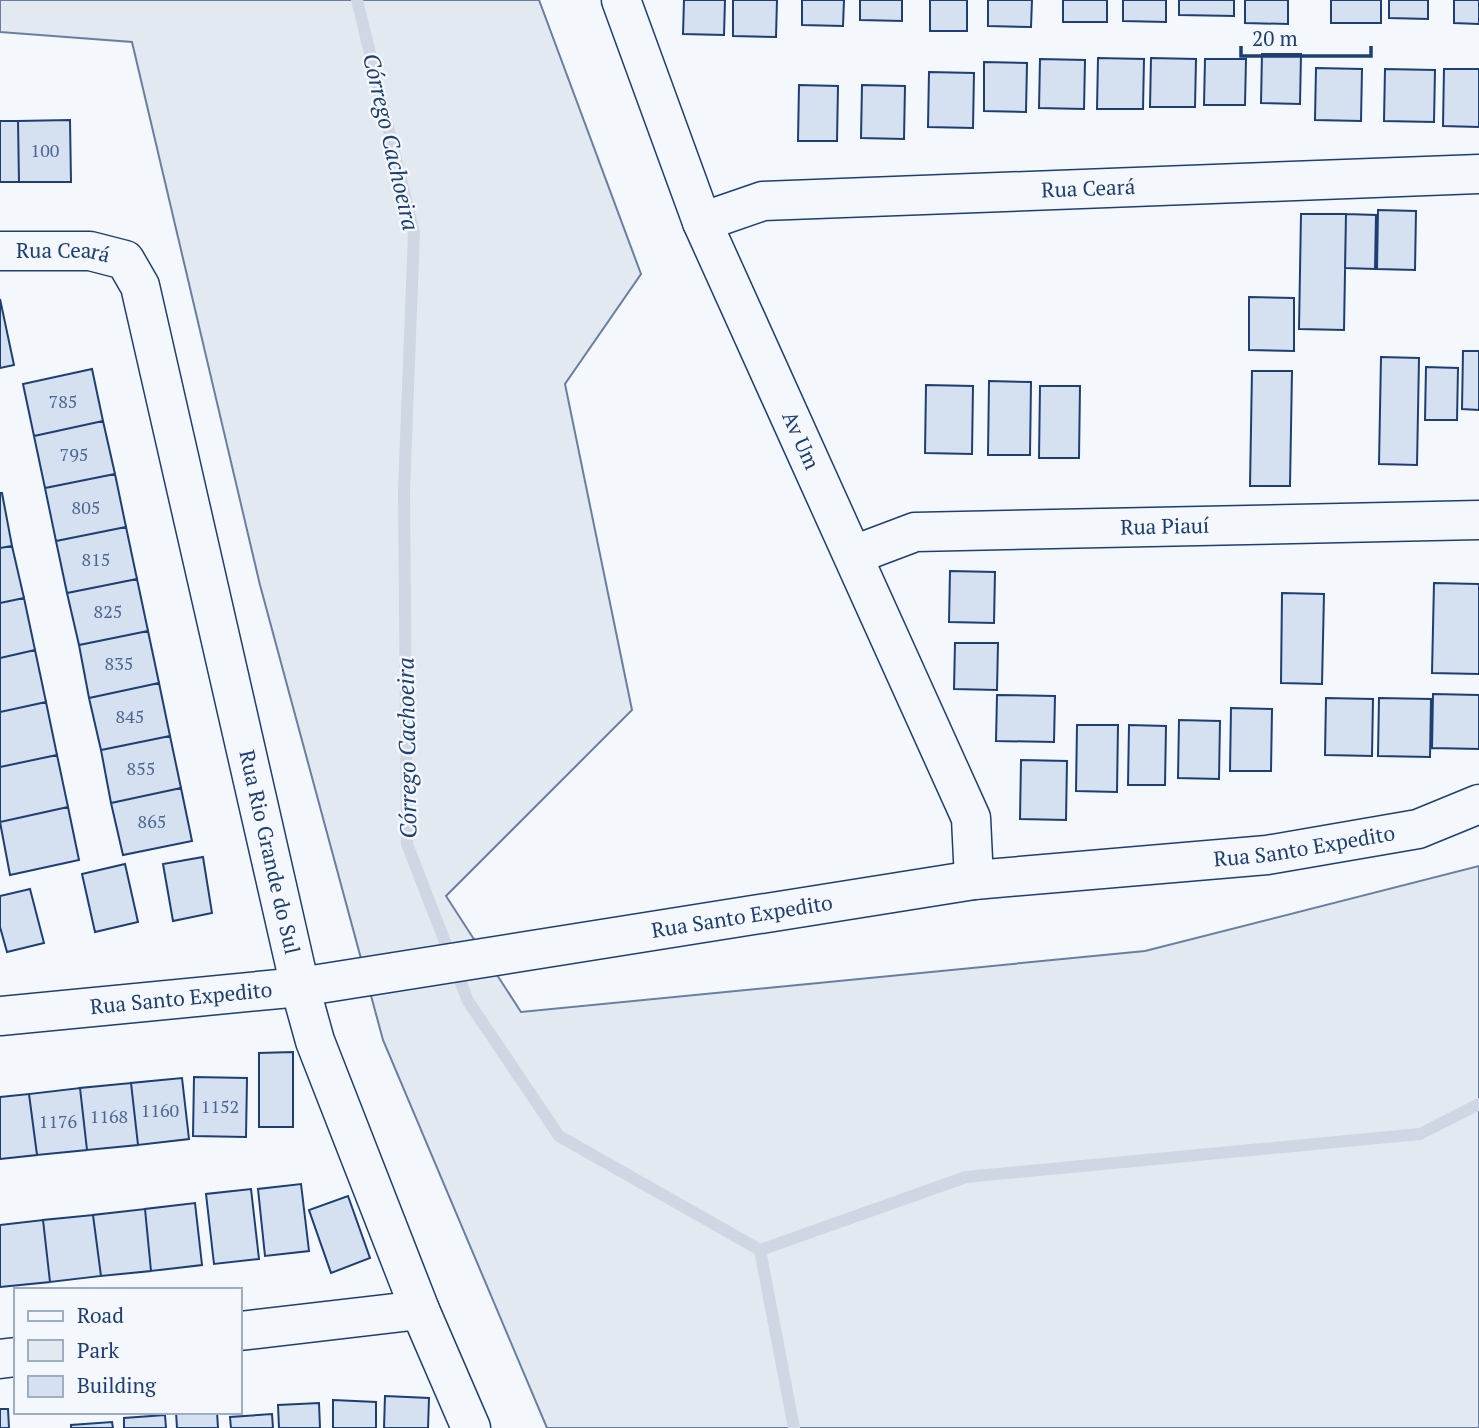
<svg xmlns="http://www.w3.org/2000/svg" width="1479" height="1428" font-family="'PT Serif',serif">
<style>
.green{fill:#e3e9f0;stroke:#687fa3;stroke-width:2}
.lines{fill:none;stroke-linecap:round;stroke-linejoin:round}
.stream{stroke:#cfd7e4;stroke-width:12}
.building{fill:#d5e0f0;stroke:#1d3f73;stroke-width:2}
.minor-casing{stroke:#1d3f73;stroke-width:41}
.minor{stroke:#f4f7fb;stroke-width:38}
.labels{text-anchor:middle;stroke-width:5;stroke-linejoin:round;paint-order:stroke}
.number-label{font-size:18px;fill:#4b6792}
.street-label{font-size:21px;fill:#1d3f73;stroke:#f4f7fb}
.water-label{font-size:23px;font-style:italic;fill:#1d3f73;stroke:#f4f7fb}
</style>
<rect width="100%" height="100%" fill="#f4f7fb"/>
<path class="green" d="M0,0H539L641,274L565,384L632,710L446,896L521,1012L1145,951L1479,866V1428H547L383,1040L260,585L132,42L0,32Z"/>
<g class="lines">
<path class="stream" d="M357,0L414,233L404,490L407,844L468,1001L559,1136L760,1250L794,1428
M760,1250L966,1177L1420,1134L1479,1104"/>
</g>
<path class="building" d="M684,0H725L724,35L683,34Z
M733,0H777L776,37L733,36Z
M802,0H844L843,26L802,25Z
M860,0H902V21L860,20Z
M930,0H967V31H930Z
M988,0H1032L1031,27L988,26Z
M1063,0H1107V22H1063Z
M1123,0H1166V22L1123,21Z
M1179,0H1234V16L1179,15Z
M1245,0H1288V24L1245,23Z
M1331,0H1381V23H1331Z
M1389,0H1428V19L1389,18Z
M1454,0H1479V24L1454,23Z
M1262,54H1301L1300,104L1261,103Z
M1098,58L1144,59L1143,109H1097Z
M1151,58L1196,59L1195,107H1150Z
M1040,59L1085,60L1084,109L1039,108Z
M1205,59H1246L1245,105H1204Z
M984,62L1027,63L1026,112L984,111Z
M1316,68L1362,69L1361,121L1315,120Z
M1385,69L1435,70L1434,122L1384,121Z
M1444,69H1479V127L1443,126Z
M929,72L974,73L973,128L928,127Z
M799,85L838,86L837,141H798Z
M862,85L905,86L904,139L861,138Z
M70,120L71,182H19L18,121Z
M0,121H18L19,182H0Z
M1378,210L1416,211L1415,270L1377,269Z
M1301,214H1346L1344,330L1299,329Z
M1346,214L1376,215L1375,269L1345,268Z
M1249,297L1294,298V351L1249,350Z
M0,299L14,365L0,368Z
M1463,351H1479V410L1462,409Z
M1381,357L1419,358L1417,465L1379,464Z
M1426,367L1458,368L1457,420H1425Z
M92,369L103,421L34,436L23,384Z
M1252,371H1292L1290,486H1250Z
M989,381L1031,382L1030,455H988Z
M926,385L973,386L972,454L925,453Z
M1040,386H1080L1079,458H1039Z
M103,421L115,474L45,488L34,436Z
M115,474L126,527L56,541L45,488Z
M0,493H2L12,546L0,548Z
M126,527L137,579L67,593L56,541Z
M12,546L24,598L0,603V548Z
M950,571L995,572L994,623L949,622Z
M137,579L148,631L79,645L67,593Z
M1434,583L1479,584V674L1432,673Z
M1282,593L1324,594L1322,684L1281,683Z
M24,598L35,650L0,658V603Z
M148,631L159,683L89,698L79,645Z
M955,643H998L997,690L954,689Z
M35,650L46,702L0,712V658Z
M159,683L170,736L101,750L89,698Z
M1433,694L1479,695V749L1432,748Z
M997,695L1055,696L1054,742L996,741Z
M1326,698L1373,699L1372,756L1325,755Z
M1379,698L1431,699L1430,757L1378,756Z
M46,702L57,755L0,767V712Z
M1231,708L1272,709L1271,771H1230Z
M1179,720L1220,721L1219,779L1178,778Z
M1077,725H1118L1117,792L1076,791Z
M1129,725L1166,726L1165,785H1128Z
M170,736L181,788L111,803L101,750Z
M57,755L68,807L0,822V767Z
M1021,760L1067,761L1066,820L1020,819Z
M181,788L192,841L123,855L111,803Z
M68,807L79,860L10,875L0,822Z
M203,857L212,913L173,921L163,864Z
M125,864L138,922L95,932L82,874Z
M30,889L44,943L7,952L0,927V896Z
M293,1052V1127H259V1053Z
M194,1077L247,1078L246,1137L193,1136Z
M182,1078L189,1139L138,1145L131,1083Z
M131,1083L138,1145L87,1150L80,1088Z
M80,1088L87,1150L37,1155L29,1094Z
M29,1094L37,1155L0,1159V1097Z
M301,1184L309,1251L265,1256L258,1189Z
M251,1189L259,1259L214,1264L206,1194Z
M348,1196L370,1258L331,1273L309,1210Z
M195,1203L202,1265L151,1271L145,1209Z
M145,1209L151,1271L101,1276L93,1215Z
M93,1215L101,1276L50,1282L43,1220Z
M43,1220L50,1282L0,1287V1225Z
M385,1396L429,1398L428,1428H384Z
M333,1400L376,1402V1428H333Z
M319,1403L320,1428H279L278,1405Z
M0,1409H8L9,1428H0Z
M176,1412H217L218,1428H177Z
M272,1414L273,1428H231L230,1417Z
M165,1415L166,1428H124V1418Z
M112,1422L113,1428H71V1425Z"/>
<g class="lines">
<g class="minor-casing">
<g id="minor">
<path id="s1" d="M621,0L702,222L971,818L974,880"/>
<path id="s2" d="M702,222L763,201L1479,174"/>
<path id="s3" d="M0,251H90L125,260L140,286L300,987L315,1041L420,1310L471,1428"/>
<path id="s4" d="M854,555L915,532L1479,520"/>
<path id="s5" d="M0,1016L300,987L974,880L1267,855L1418,829L1479,804"/>
<path d="M240,1331L420,1310"/>
<path d="M0,1359L16,1357"/>
</g>
</g>
<use href="#minor" class="minor"/>
</g>
<g class="labels">
<g class="number-label">
<text x="45" y="157">100</text>
<text x="63" y="408">785</text>
<text x="74" y="461">795</text>
<text x="86" y="514">805</text>
<text x="96" y="566">815</text>
<text x="108" y="618">825</text>
<text x="119" y="670">835</text>
<text x="130" y="723">845</text>
<text x="141" y="775">855</text>
<text x="152" y="828">865</text>
<text x="220" y="1113">1152</text>
<text x="160" y="1117">1160</text>
<text x="109" y="1123">1168</text>
<text x="58" y="1128">1176</text>
</g>
<g class="street-label">
<text dy="7" stroke="none"><textPath href="#s2" startOffset="390">Rua Ceará</textPath></text>
<text dy="7" stroke="none"><textPath href="#s3" startOffset="63">Rua Ceará</textPath></text>
<text dy="7" stroke="none"><textPath href="#s1" startOffset="476">Av Um</textPath></text>
<text dy="7" stroke="none"><textPath href="#s4" startOffset="315">Rua Piauí</textPath></text>
<text dy="7" stroke="none"><textPath href="#s5" startOffset="1316">Rua Santo Expedito</textPath></text>
<text dy="7" stroke="none"><textPath href="#s3" startOffset="737">Rua Rio Grande do Sul</textPath></text>
<text dy="7" stroke="none"><textPath href="#s5" startOffset="749">Rua Santo Expedito</textPath></text>
<text dy="7" stroke="none"><textPath href="#s5" startOffset="182">Rua Santo Expedito</textPath></text>
</g>
<g class="water-label">
<text transform="translate(391 142) rotate(77)" y="8">Córrego Cachoeira</text>
<text transform="translate(407 748) rotate(-91)" y="8">Córrego Cachoeira</text>
</g>
</g>
<rect x="14" y="1288" width="228" height="126" fill="#f4f7fb" stroke="#9eadc5" stroke-width="2"/>
<rect x="28" y="1311" width="35" height="10" fill="#f4f7fb" stroke="#9eadc5" stroke-width="2"/>
<text x="77" y="1323" font-size="21" fill="#1d3f73">Road</text>
<rect x="28" y="1340" width="35" height="21" fill="#e3e9f0" stroke="#9eadc5" stroke-width="2"/>
<text x="77" y="1358" font-size="21" fill="#1d3f73">Park</text>
<rect x="28" y="1376" width="35" height="21" fill="#d5e0f0" stroke="#9eadc5" stroke-width="2"/>
<text x="77" y="1393" font-size="21" fill="#1d3f73">Building</text>
<path d="M1241 46v10h130v-10" fill="none" stroke="#1d3f73" stroke-width="3.5"/>
<text x="1252" y="46" font-size="21" fill="#1d3f73" stroke="#f4f7fb" stroke-width="5" paint-order="stroke">20 m</text>
</svg>
